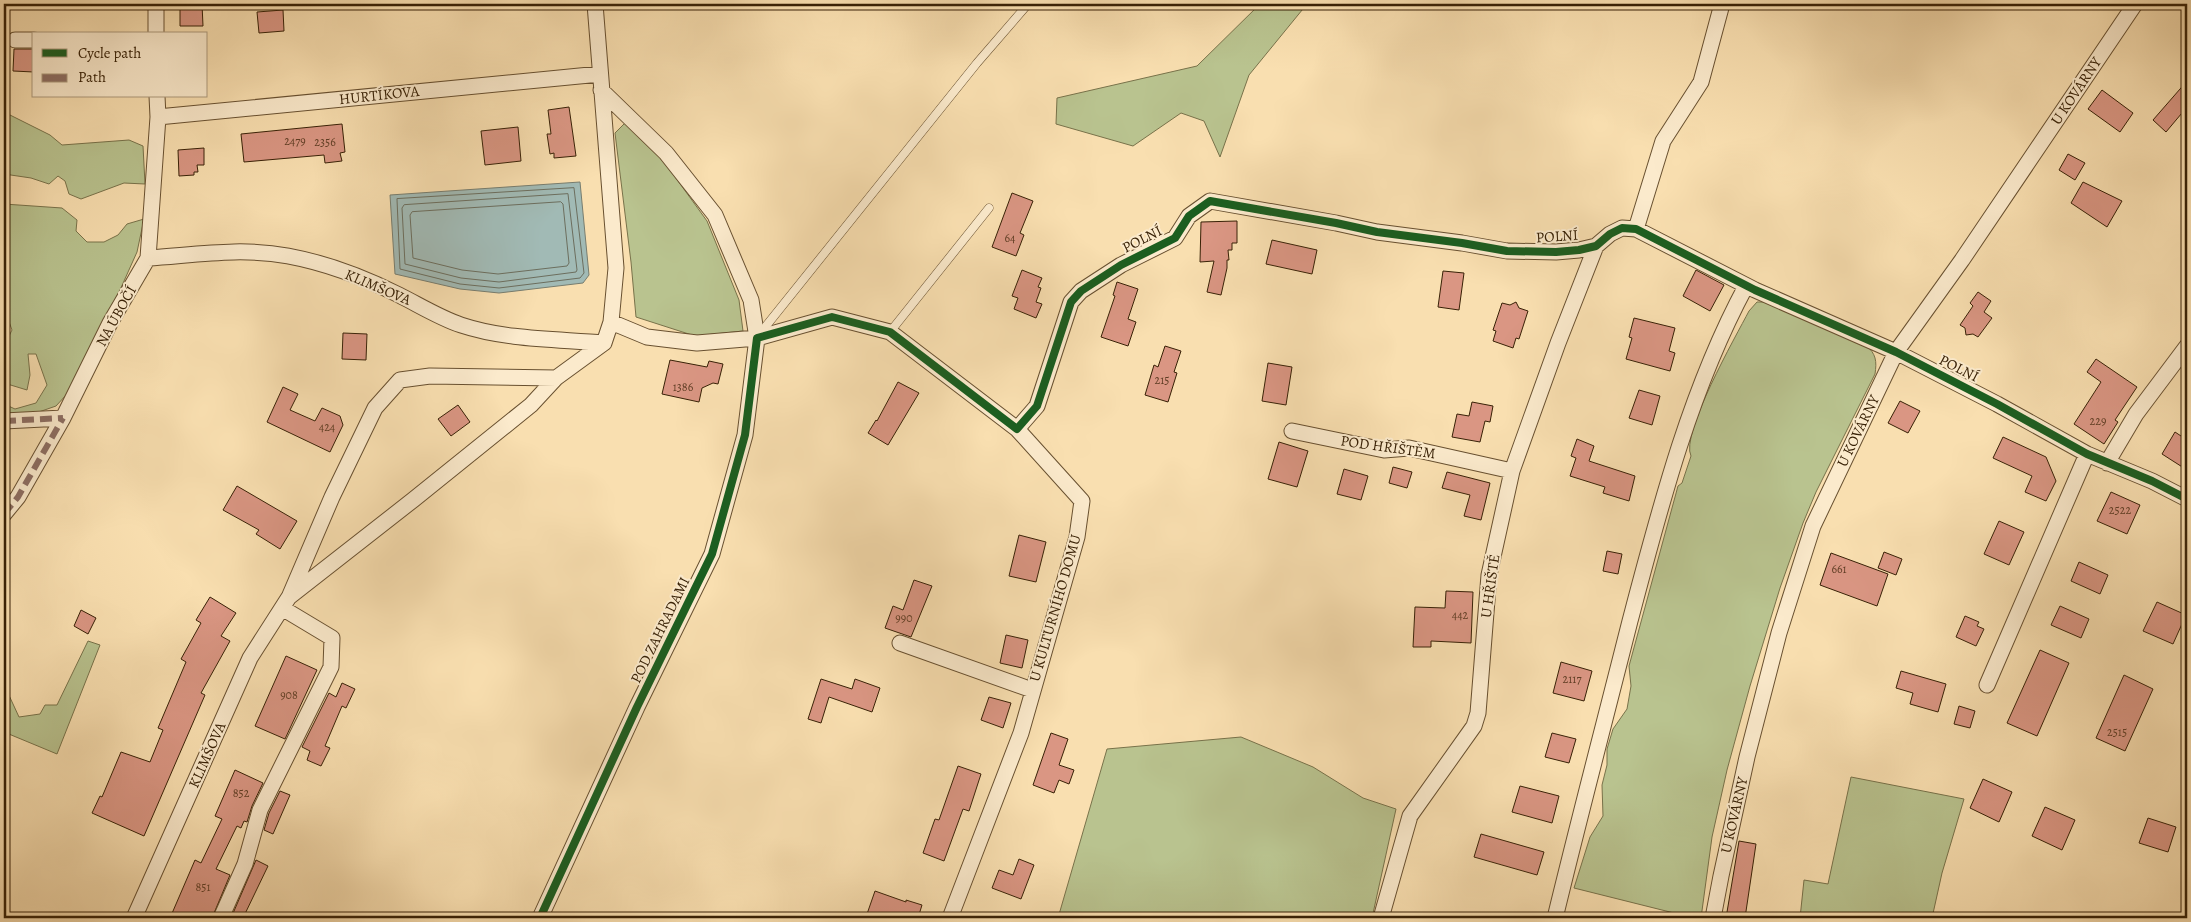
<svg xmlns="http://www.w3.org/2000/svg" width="2191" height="922" font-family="Alegreya,serif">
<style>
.green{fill:#b9c38f;stroke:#78724a}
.water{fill:#a1bab5;stroke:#777d6f}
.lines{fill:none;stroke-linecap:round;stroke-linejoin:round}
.shore{stroke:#6c6e5e;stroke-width:1}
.building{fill:#da9683;stroke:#382106}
.lane-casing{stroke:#685030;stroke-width:9}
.street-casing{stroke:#685030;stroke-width:17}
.lane{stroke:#fbeacc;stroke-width:8}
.street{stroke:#fbeacc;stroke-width:15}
.quiet{stroke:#8d6e63;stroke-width:6;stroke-dasharray:12 6;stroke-linecap:butt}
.cycleway-casing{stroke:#fbeacc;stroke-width:11}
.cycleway{stroke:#1b5e20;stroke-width:8}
.labels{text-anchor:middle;stroke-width:4;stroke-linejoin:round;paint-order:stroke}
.number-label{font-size:12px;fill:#603e25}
.street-label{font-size:15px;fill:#382106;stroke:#fbeacc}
</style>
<rect width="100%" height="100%" fill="#f9dfb0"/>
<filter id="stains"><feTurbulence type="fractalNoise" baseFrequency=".004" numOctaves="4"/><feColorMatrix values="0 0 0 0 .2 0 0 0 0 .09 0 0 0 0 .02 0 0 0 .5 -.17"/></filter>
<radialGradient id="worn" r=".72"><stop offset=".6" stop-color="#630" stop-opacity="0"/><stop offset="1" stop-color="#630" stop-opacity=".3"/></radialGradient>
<path class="green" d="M1260,4H1307L1249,75L1220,157L1204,121L1181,113L1133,146L1056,124L1057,98L1197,66Z
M4,112L50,135L62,145L129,140L143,146L145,184L124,183L81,199L69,194L65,181L58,176L49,184L31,178L4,174Z
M625,123L665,163L707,221L739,300L743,331L695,336L636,317L631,262L615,133Z
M4,204L62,208L77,220L76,231L87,242H104L118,235L127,224L144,219L137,252L120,290L67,394L56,406L33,414L4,413V404L15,409L36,403L47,385L36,354H28L30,375L27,390L4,383V333L9,336L12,330L4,308Z
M1757,302H1770L1866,345C1876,354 1877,361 1875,374L1816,492L1803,523L1780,588L1750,686L1727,770L1712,837L1701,918H1694L1574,888L1590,837L1603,816L1602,785L1607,765V749L1613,729L1627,709L1631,686L1629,666L1678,486L1682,483L1691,456C1680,434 1736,336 1749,311Z
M88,641L100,645L57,754L4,732V666L7,691L19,717L40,714L45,705H57Z
M1241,737L1313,767L1363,798L1396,809L1372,918H1058L1107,749Z
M1851,777L1964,799L1942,873L1932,918H1800L1804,880L1828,884Z"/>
<path class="water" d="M580,182L589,275L583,283L499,293L460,289L395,274L390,195Z"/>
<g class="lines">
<path class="shore" d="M574,188L584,273L580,278L499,288L460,284L400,269L397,199Z
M568,194L577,270L576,272L499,282L461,278L405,264L402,208L404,205Z
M561,202L563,204L569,263L567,266L498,274L462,270L413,258L410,215L412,212Z"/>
</g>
<path class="building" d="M180,4H202L203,26H180Z
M283,10L284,31L259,33L257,12Z
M14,49H34V72L13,71Z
M2187,81V107L2166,132L2153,120Z
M2102,90L2133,113L2120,132L2088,109Z
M569,107L576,156L554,158V153L550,154L547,134H551L548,110Z
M342,124L345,152L340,153L342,161L325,163L324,155L244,162L241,134Z
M518,127L521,161L485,165L481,131Z
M204,148V165H197L198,172H194V175L179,176L178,150Z
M2068,154L2085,163L2075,180L2059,170Z
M2083,182L2122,201L2107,227L2071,203Z
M1012,193L1033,201L1020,233L1024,235L1016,256L992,247Z
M1237,221V243H1232V250H1228L1229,260H1227V268L1221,295L1207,292L1214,261L1200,262L1201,222Z
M1272,240L1317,250L1312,274L1266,264Z
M1022,270L1042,278L1038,287L1041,288L1036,302L1042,304L1036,318L1014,309L1018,298L1012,296Z
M1696,270L1724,285L1710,311L1683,296Z
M1443,271L1464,273L1459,310L1438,307Z
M1117,282L1138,289L1128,319L1136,322L1128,346L1101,337L1115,296L1113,295Z
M1978,292L1991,301L1984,312L1992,318L1978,337L1973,334L1966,335L1965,328L1960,325L1973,306L1970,303Z
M1516,302L1519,308L1528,311L1519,339L1516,338L1513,348L1493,341L1496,331L1493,330L1502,303L1510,305Z
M1634,318L1675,328L1669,351L1675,353L1670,371L1626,359L1632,338L1629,337Z
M343,333L367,334L366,360L342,359Z
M1165,346L1181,351L1174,372L1177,373L1168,402L1145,395L1154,365L1158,367Z
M2096,359L2137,387L2115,420L2118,422L2104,444L2074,424L2101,382L2087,372Z
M670,360L707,367L709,361L723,364L718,384L713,383L702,388L699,402L662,394Z
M1268,363L1292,367L1286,405L1262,401Z
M898,382L919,393L888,445L868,433L876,420L877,421Z
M283,387L298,394L290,410L315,421L322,408L340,416L343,425L330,452L267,422Z
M1639,390L1660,396L1652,425L1629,418Z
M1900,401L1920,411L1908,433L1888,423Z
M1472,402L1493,406L1490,422L1485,421L1480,442L1452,437L1457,414L1469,416Z
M458,405L470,422L451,436L438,419Z
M2175,432L2187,440V470L2162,454Z
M2003,437L2046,457L2056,481L2046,501L2025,492L2032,476L1993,458Z
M1577,439L1594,446L1589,461L1635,476L1629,501L1603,493L1605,487L1570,476L1576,458L1571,456Z
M1279,442L1308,451L1297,487L1268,479Z
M1393,467L1412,472L1407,488L1389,483Z
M1344,469L1368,476L1361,500L1337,494Z
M1447,472L1490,483L1481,520L1464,516L1470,495L1442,488Z
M237,486L297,521L280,549L256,534L259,530L223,510Z
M2111,492L2140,505L2127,534L2097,521Z
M1999,521L2024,532L2009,565L1984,554Z
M1019,535L1046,542L1036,582L1009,576Z
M1607,551L1622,554L1618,574L1603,571Z
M1884,552L1902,559L1896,575L1878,568Z
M1831,553L1888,574L1877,606L1820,585Z
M2079,562L2108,575L2100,594L2071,581Z
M914,580L932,586L911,637L885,628L893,606L903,610Z
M1446,591L1473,592L1471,643L1431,641V647H1413L1415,607L1445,608Z
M210,597L236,613L221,636L230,641L201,693L205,695L144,836L92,813L100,796L102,797L121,752L150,762L163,730L158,728L186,662L181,659L201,623L196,620Z
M2157,602L2186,615L2173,644L2143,631Z
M2060,606L2089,619L2081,638L2051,625Z
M81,610L96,618L88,634L74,626Z
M1965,616L1979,622L1977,626L1984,629L1976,646L1956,637Z
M1006,635L1028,640L1022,668L1000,663Z
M2040,650L2069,663L2037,736L2007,723Z
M286,656L317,670L285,739L255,726Z
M1561,662L1592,671L1584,701L1553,693Z
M1901,671L1946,684L1938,712L1910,704L1913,693L1896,688Z
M2124,675L2153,689L2125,751L2096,738Z
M821,679L852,689L855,679L880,688L872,712L829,697L821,723L808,719Z
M342,683L355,689L346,708L342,706L325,746L330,748L321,766L307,760L310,751L302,747L329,693L336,697Z
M989,697L1011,703L1003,728L981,720Z
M1959,706L1975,711L1970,728L1954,724Z
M1051,733L1068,739L1059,765L1074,770L1069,784L1059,780L1054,793L1033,785Z
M1552,733L1576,739L1569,763L1545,757Z
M958,766L981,774L969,811L963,809L944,861L923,853L935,819L939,820Z
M235,770L263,783L252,806L247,822L244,821L241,828L237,826L216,869L230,875L212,918H170L195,860L201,863L222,819L215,816Z
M1983,779L2012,792L1999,822L1970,808Z
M1520,786L1559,796L1552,823L1512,812Z
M280,791L290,795L273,834L264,830L269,813Z
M2045,807L2075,820L2062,850L2032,836Z
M2148,818L2176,827L2168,852L2139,843Z
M1481,834L1544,852L1537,875L1474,857Z
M1739,841L1756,844L1745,918H1726Z
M1019,859L1034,865L1021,899L992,888L999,870L1013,875Z
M256,860L268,866L243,918H231Z
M875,891L906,902V900L922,905L918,918H879L867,914Z"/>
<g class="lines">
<g class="lane-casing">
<path id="lane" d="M890,332L989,208
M758,336L977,63L1028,4"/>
</g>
<g class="street-casing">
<path id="street" d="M156,34V4
M15,40H34
M158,117L600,74
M1636,229L1663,141L1701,82L1722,4
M148,258C195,255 241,247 288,256C326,263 365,278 399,295C419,305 440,318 461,325C506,340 557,339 604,343
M611,322L647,337L697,343L757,338L832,317L890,332L1017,429L1082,501L1077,537L1021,733L950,918
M4,421L63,418
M1017,429L1037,406L1071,302L1081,291L1121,265L1175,238L1189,216L1210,201L1336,223L1377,232L1462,243L1507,251L1556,252L1579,250L1596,246L1610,234L1622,228L1636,229L1755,290L1896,352L1997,404L2087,454L2152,481L2187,499
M1292,431L1384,450L1409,448L1512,471
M2107,463L2136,414L2187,346
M4,514L18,497L63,418L110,323L148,258L158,117L157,96
M290,595L332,497L375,408L400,380L430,376L556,378
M900,643L1032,690
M1987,685L2087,454
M134,918L250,658L289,597L413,500L531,405L556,378L604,343L611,322L616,268L595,4
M221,918L245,864L260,810L331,667L332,638L282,608
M540,918L637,707L712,554L745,435L757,338L751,300L715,215L666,153L601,90
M1381,918L1410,816L1474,726L1478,713L1489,575L1512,471L1558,343L1596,246
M1555,918C1579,819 1605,720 1630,621C1660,507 1690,390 1746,286
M1713,918L1721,876L1747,757L1779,633L1813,526L1896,352L1962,260L2135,4"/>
</g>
<use href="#lane" class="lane"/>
<use href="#street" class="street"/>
<path class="quiet" d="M4,421L63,418
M4,514L18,497L63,418"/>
<g class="cycleway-casing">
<path id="cycleway" d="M540,918L637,707L712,554L745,435L757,338L832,317L890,332L1017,429L1037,406L1071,302L1081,291L1121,265L1175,238L1189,216L1210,201L1336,223L1377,232L1462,243L1507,251L1556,252L1579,250L1596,246L1610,234L1622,228L1636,229L1755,290L1896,352L1997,404L2087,454L2152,481L2187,499"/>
</g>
<use href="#cycleway" class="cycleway"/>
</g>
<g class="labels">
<g class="number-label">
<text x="295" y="145">2479</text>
<text x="325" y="146">2356</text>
<text x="1010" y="242">64</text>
<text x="1162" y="384">215</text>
<text x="683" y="391">1386</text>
<text x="2098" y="425">229</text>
<text x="327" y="431">424</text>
<text x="2120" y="514">2522</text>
<text x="1839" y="573">661</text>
<text x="1460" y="619">442</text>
<text x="904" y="622">990</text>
<text x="1572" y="683">2117</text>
<text x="289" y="699">908</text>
<text x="2117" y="736">2515</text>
<text x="241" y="797">852</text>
<text x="203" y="891">851</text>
</g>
<g class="street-label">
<text transform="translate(2076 91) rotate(-56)" y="5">U KOVÁRNY</text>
<text transform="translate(379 95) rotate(-6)" y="5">HURTÍKOVA</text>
<text transform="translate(1557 236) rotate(-4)" y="5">POLNÍ</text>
<text transform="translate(1142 239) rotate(-27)" y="5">POLNÍ</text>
<text transform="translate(378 287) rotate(23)" y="5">KLIMŠOVA</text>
<text transform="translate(116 316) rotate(-61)" y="5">NA ÚBOČÍ</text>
<text transform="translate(1959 368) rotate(27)" y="5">POLNÍ</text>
<text transform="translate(1858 431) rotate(-64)" y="5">U KOVÁRNY</text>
<text transform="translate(1388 447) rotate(8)" y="5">POD HŘIŠTĚM</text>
<text transform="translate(1490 586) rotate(-82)" y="5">U HŘIŠTĚ</text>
<text transform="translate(1055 608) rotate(-74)" y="5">U KULTURNÍHO DOMU</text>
<text transform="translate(660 630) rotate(-64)" y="5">POD ZAHRADAMI</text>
<text transform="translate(207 755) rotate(-66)" y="5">KLIMŠOVA</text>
<text transform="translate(1734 815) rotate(-77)" y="5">U KOVÁRNY</text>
</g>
</g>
<rect width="2191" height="922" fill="none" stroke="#f9dfb0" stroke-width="20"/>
<rect x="5" y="5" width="2181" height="912" fill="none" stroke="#382106" stroke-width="2.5"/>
<rect x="10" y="10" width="2171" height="902" fill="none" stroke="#382106"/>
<rect x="32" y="32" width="175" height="65" fill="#fbeacc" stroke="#ad9a7d"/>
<rect x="42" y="49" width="25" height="8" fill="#1b5e20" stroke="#ad9a7d"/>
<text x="78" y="58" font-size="15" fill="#382106">Cycle path</text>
<rect x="42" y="74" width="25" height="8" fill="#8d6e63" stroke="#ad9a7d"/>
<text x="78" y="82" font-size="15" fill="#382106">Path</text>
<rect width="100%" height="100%" filter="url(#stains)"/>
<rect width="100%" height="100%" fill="url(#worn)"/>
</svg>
